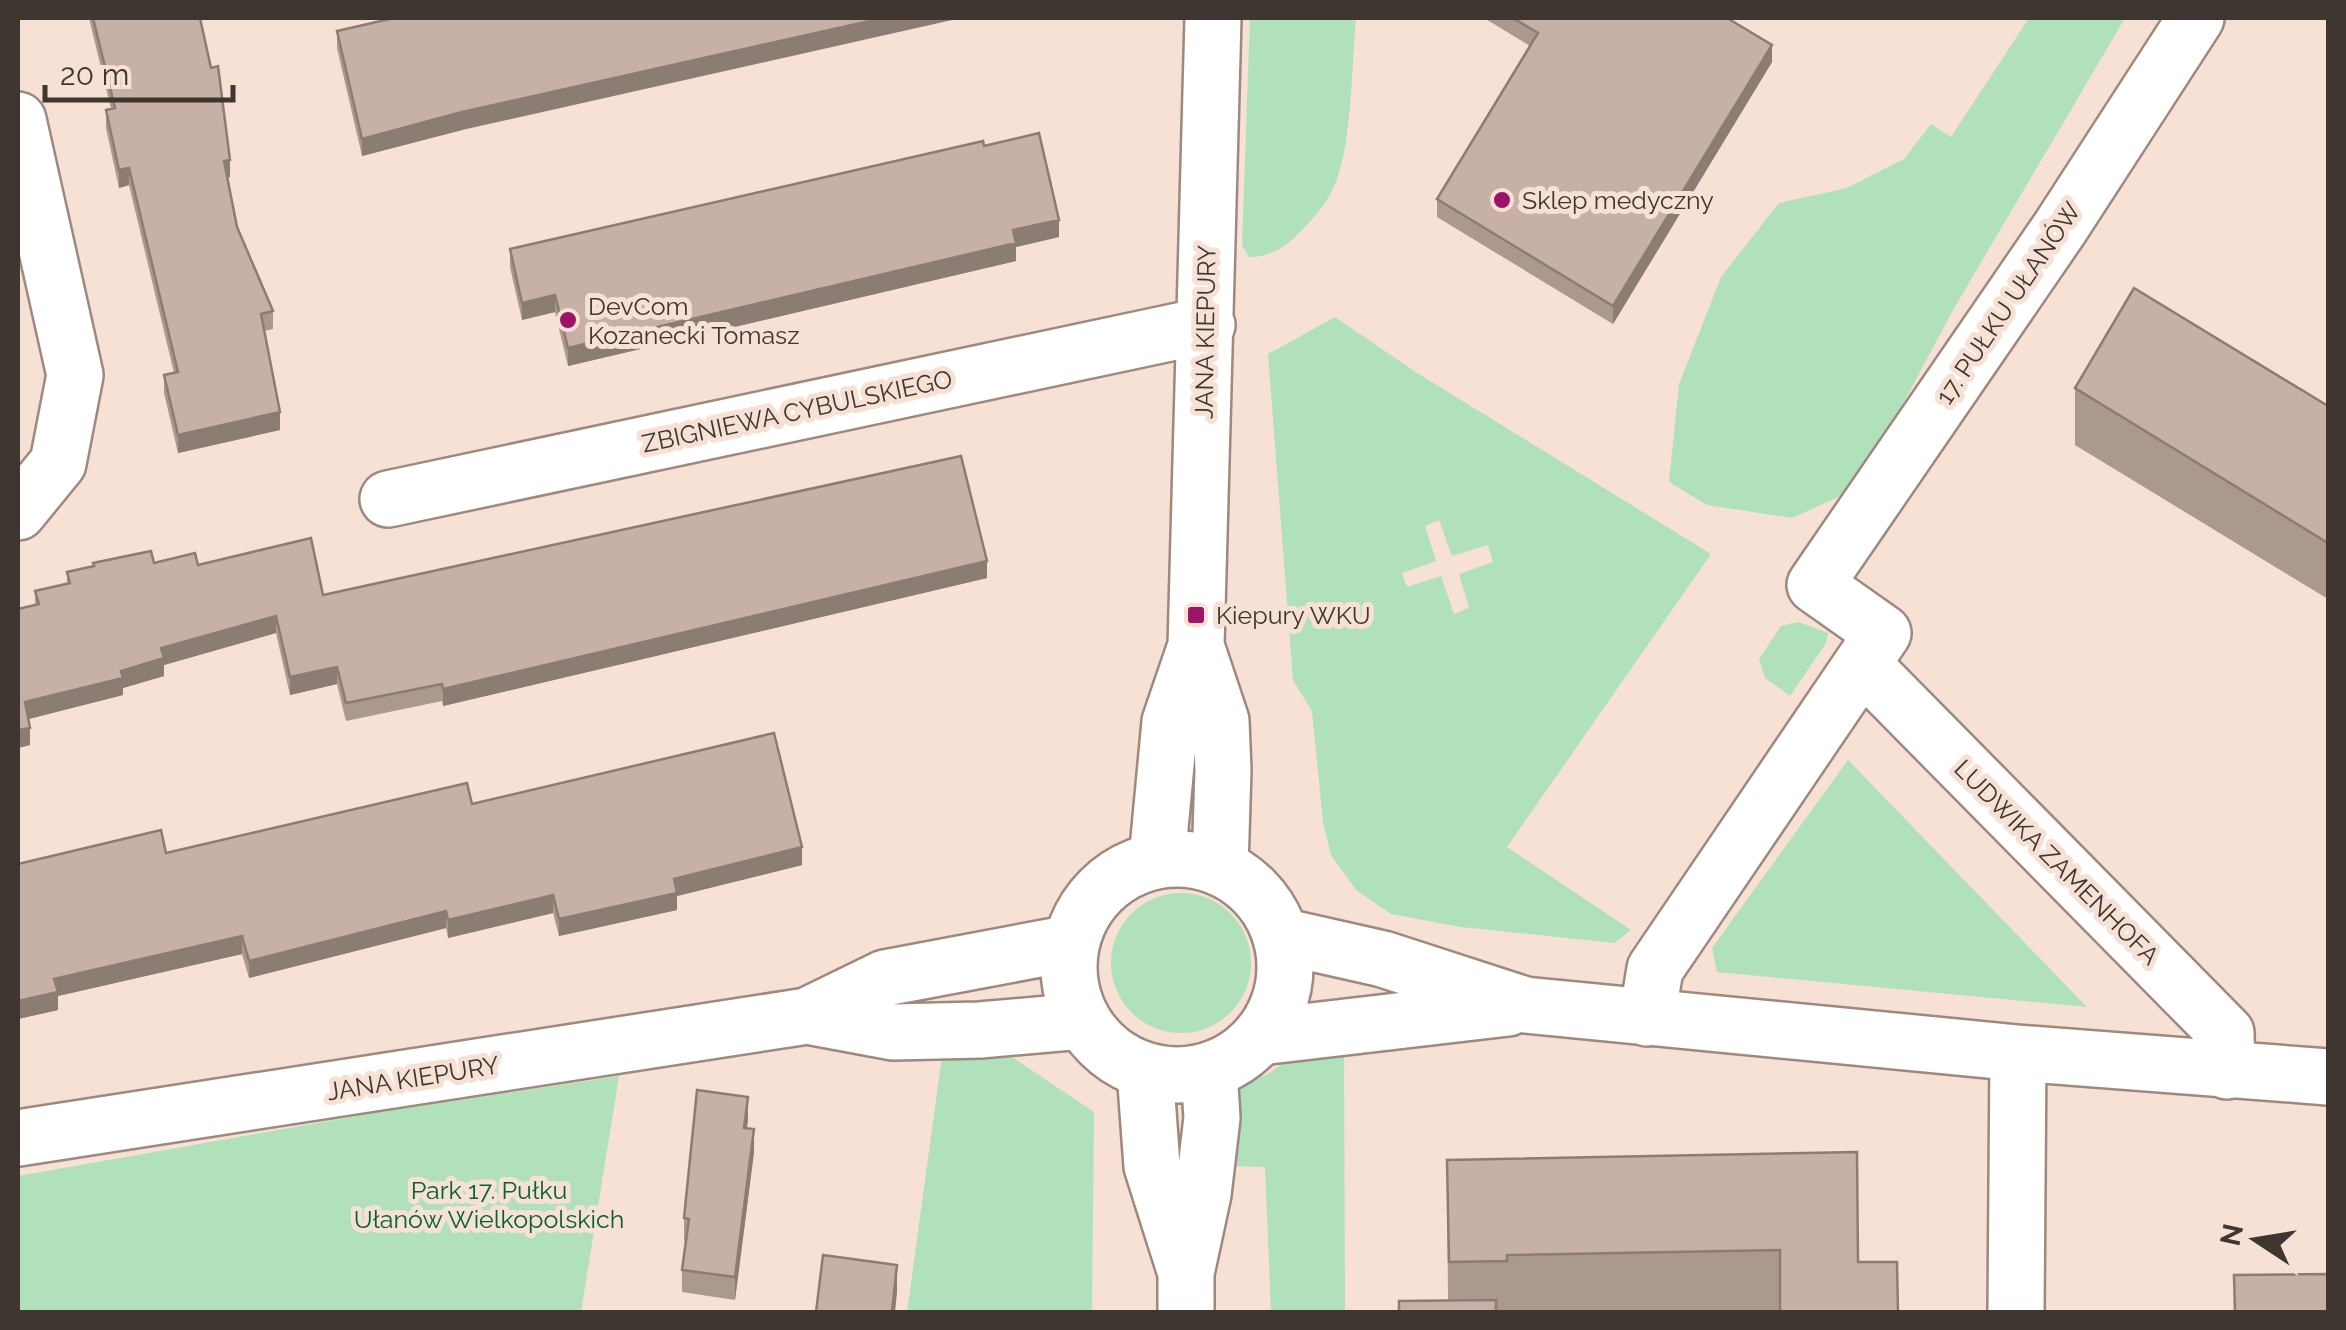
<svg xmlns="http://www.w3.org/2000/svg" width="2346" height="1330" font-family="Raleway,sans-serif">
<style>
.green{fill:#b0e1bb;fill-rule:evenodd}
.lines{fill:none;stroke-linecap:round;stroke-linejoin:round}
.street-casing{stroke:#9e897f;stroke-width:60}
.secondary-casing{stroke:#9e897f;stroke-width:60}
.street{stroke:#fff;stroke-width:55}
.secondary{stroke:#fff;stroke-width:55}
.wall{fill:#ab988f}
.shaded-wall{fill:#8b7c74}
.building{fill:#c7b1a6;stroke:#8b7c74;stroke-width:2.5}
.poi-dot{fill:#9b1467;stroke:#f7e0d4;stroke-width:4}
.labels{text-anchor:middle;stroke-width:10;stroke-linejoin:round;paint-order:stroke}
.poi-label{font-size:25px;fill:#3f3631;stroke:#f7e0d4;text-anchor:start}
.street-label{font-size:25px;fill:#3f3631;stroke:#f7e0d4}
.park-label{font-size:25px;fill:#076230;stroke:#f7e0d4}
</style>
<rect width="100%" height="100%" fill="#f7e0d4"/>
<path class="green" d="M1250,18H1356C1352,62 1352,156 1331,193C1324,206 1312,220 1302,230C1285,247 1274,256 1249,257L1242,245Z
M2029,18H2125L1953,310L1858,488L1792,518L1707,505L1669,482L1679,384L1721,277L1779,203L1847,188L1904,159L1931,124L1951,137Z
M1335,317L1417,373L1711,554L1507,847L1631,930L1614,943L1461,927L1391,914L1356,890L1331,855L1323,822L1312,711L1293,680L1268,354ZM1439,520L1452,556L1488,545L1493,562L1459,574L1469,608L1454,614L1441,576L1407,587L1402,573L1436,561L1425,526Z
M1799,622L1828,633L1826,643L1790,696L1765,678L1759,659L1781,626Z
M1848,760L2087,1007L1717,972L1712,948Z
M1111 963a70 70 0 1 1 140 0a70 70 0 1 1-140 0Z
M1300,1046L1344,1048L1345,1312H1271L1265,1167L1228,1166L1234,1086C1265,1079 1278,1070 1300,1046Z
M943,1049L1009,1055L1094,1112L1092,1312H907Z
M619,1076L581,1312H18V1176L363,1115Z"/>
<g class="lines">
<g class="street-casing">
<path id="street" d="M18,120L75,375L58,463L18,512
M388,499L1207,325
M1196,646L1221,721L1223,770L1220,867
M1862,664L2226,1033L2227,1071
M1157,860L1170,722L1196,646L1213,18
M1281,936L1383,959L1525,1005L2018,1053L2328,1077
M1647,1018L1655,969L1883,633L1815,585L2060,228L2196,18
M1260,1037L1508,1008
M2016,1312L2018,1053"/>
</g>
<g class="secondary-casing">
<path id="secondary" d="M1069 967a108 108 0 1 1 216 0a108 108 0 1 1-216 0Z
M807,1016L893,1032L980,1030L1082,1021
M1145,1071L1152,1166L1186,1273
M18,1138L807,1016L885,978L1071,943
M1186,1312V1273L1203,1194L1212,1118L1209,1071"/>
</g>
<use href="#street" class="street"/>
<use href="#secondary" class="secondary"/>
</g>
<path class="wall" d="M89,18H200L230,177L227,178L237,227L273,311V329L264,331L280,430L178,453L164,393V375L174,373L129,185L119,188L106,128V110L111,109Z
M1484,18H1727L1772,62L1613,324L1437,217V199L1530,46Z
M337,31L462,130L362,156L337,48Z
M984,146L1059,237L1016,247V261L568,366L555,312L522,320L510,267V249Z
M2075,388L2328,406V599L2075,445Z
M154,563L198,565L323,595L987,578L443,706L442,701L346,721L337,684L290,695L276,633L164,665V676L123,688V695L28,719L30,745L18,748V609L35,605V591L67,584V572Z
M472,804L802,865L677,896V910L559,936L553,913L448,938L446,928L249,978L242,954L58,996V1010L18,1019L166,853Z
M748,1119L747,1128L754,1152L735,1300L682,1292V1270L686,1241H684V1218Z
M1447,1160L1858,1262L1898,1312H1399L1448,1300Z"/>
<path class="shaded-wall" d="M883,18H961L462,130L362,156V139L462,112Z
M1772,45V62L1613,324V306Z
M230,160V177L224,179V161Z
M129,168V185L119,188V170Z
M1059,220V237L1016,247V261L568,366V348L1013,230Z
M555,295V312L522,320V303Z
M280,412V430L178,453V435Z
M987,561V578L443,706V689Z
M276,616V633L164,665V676L123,688V695L25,720V702L121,671L161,648Z
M337,667V684L290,695V677Z
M30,728V745L18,748V730Z
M802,847V865L677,896V910L559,936V919L674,879Z
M553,895V913L448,938V920Z
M446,911V928L249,978V961Z
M242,936V954L58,996V1010L18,1019V1001L54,979Z
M748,1097V1119L744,1150V1128Z
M754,1129V1152L735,1300V1277Z
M897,1265V1292L895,1312H892Z"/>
<path class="building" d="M93,18H200L211,68L218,66L230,160L224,161L237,227L273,311L261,314L280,412L178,435L164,375L178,372L129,168L119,170L106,110L115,108Z
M394,18H883L462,112L362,139L337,31Z
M1513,18H1727L1772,45L1613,306L1437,199L1538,33Z
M1039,133L1059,220L1013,230L1016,243L568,348L555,295L522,303L510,249L983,141L984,146Z
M2134,288L2328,406V543L2075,388Z
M961,456L987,561L443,689L442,684L346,703L337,667L290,677L276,616L161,648L164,658L121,671L123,678L25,702L30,728L18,730V609L39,604L35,591L70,583L67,572L94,566L93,563L151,551L154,563L195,553L198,565L311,538L323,595Z
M774,733L802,847L674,879L677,893L559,919L553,895L448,920L446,911L249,961L242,936L54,979L58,992L18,1001V864L161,830L166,853L467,783L472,804Z
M697,1090L748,1097L744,1128L754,1129L735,1277L682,1270L689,1219L684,1218Z
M1857,1152L1858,1262H1897L1898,1312H1780V1250L1507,1255V1261L1449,1262L1447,1160Z
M823,1255L897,1265L892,1312H816Z
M2328,1274V1312H2235L2234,1275Z
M1496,1300V1312H1399V1301Z"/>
<g class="poi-dot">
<circle cx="1502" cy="200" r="10"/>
<circle cx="568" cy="320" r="10"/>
<rect x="1186" y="605" width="20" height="20" rx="5"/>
</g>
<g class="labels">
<g class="poi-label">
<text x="1522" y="209">Sklep medyczny</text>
<text x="588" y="315">DevCom<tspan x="588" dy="29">Kozanecki Tomasz</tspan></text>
<text x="1216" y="624">Kiepury WKU</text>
</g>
<g class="street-label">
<text transform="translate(2008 303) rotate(-56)" y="9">17. PUŁKU UŁANÓW</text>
<text transform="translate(1205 332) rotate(-89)" y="9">JANA KIEPURY</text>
<text transform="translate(797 411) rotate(-12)" y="9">ZBIGNIEWA CYBULSKIEGO</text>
<text transform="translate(2057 862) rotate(45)" y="9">LUDWIKA ZAMENHOFA</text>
<text transform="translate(413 1078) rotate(-9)" y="9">JANA KIEPURY</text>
</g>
<g class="park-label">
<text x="489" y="1199">Park 17. Pułku<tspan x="489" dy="29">Ułanów Wielkopolskich</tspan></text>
</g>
</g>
<rect width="2346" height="1330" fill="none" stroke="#3f3631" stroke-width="40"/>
<g transform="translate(2256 1240) rotate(282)" stroke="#f7e0d4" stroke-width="8" paint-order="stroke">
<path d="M0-8L18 38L0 25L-18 38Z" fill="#3f3631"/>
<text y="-15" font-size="28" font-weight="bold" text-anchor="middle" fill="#3f3631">N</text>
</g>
<path d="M45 85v15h188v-15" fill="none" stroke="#3f3631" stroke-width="5"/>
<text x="60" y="85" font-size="30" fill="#3f3631" stroke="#f7e0d4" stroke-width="8" paint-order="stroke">20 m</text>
</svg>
